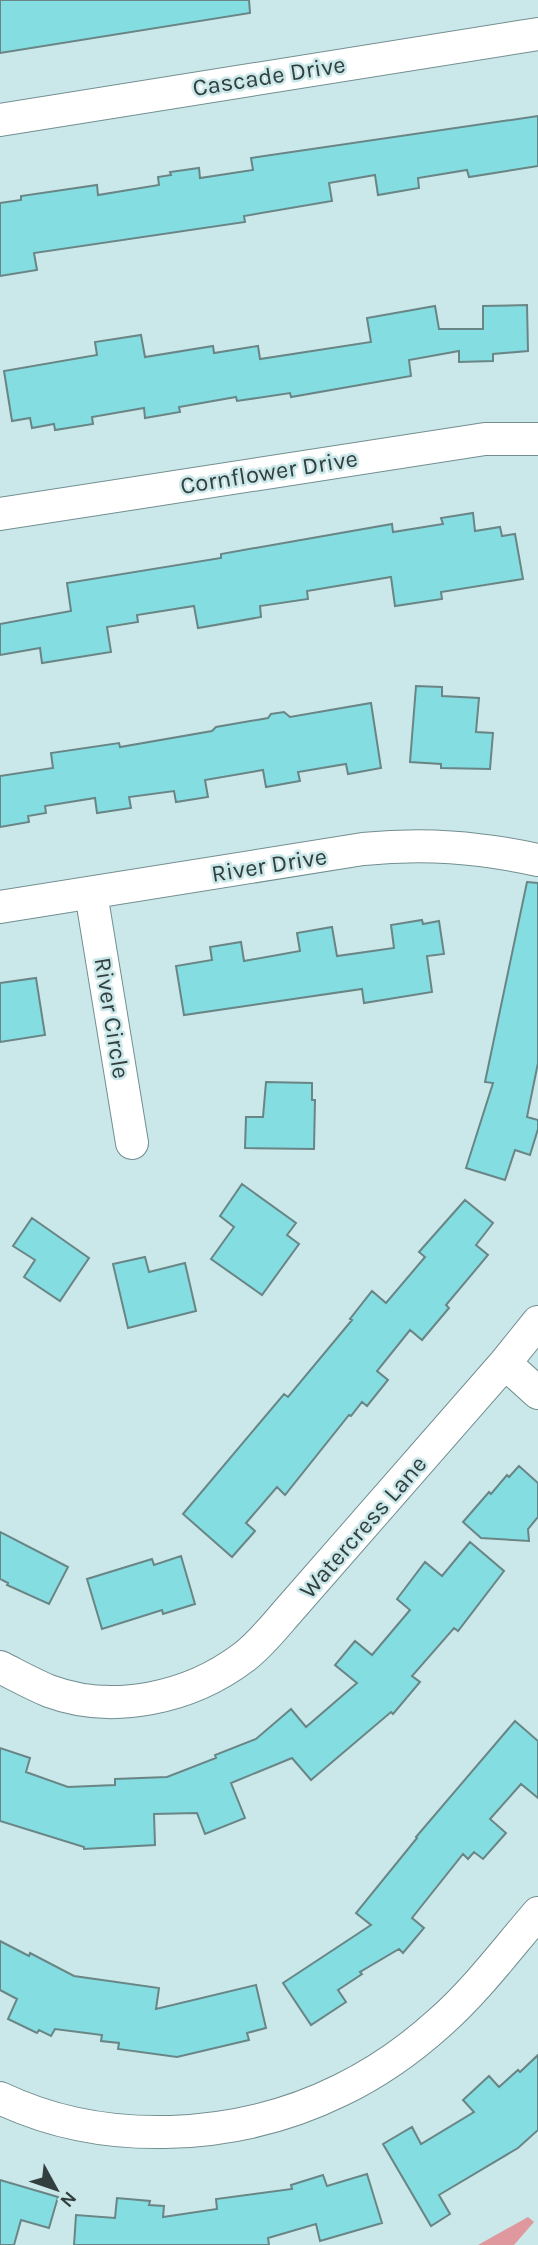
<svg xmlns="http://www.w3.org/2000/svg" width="538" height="2245" font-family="Karla,sans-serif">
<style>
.green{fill:#df999e}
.building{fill:#84dde1;stroke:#6a8586;stroke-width:2}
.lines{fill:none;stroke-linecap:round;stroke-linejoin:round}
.minor-casing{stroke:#738e90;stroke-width:34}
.minor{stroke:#fff;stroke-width:32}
.labels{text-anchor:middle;stroke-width:5;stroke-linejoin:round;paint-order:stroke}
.street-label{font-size:24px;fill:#333f3f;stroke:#cae8e9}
</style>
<rect width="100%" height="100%" fill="#cae8e9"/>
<path class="green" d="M528,2217L534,2222L514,2245H478Z"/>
<path class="building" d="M0,0H249L250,13L0,53Z
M538,116V166L469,177L467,170L418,178L419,188L378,195L375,175L329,183L332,201L244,216L245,222L34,253L37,270L0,276V203L21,200V196L97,185L98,195L159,185L158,177L171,175L170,172L199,168L200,178L253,170L251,158Z
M527,305L528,351L493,354V361L459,362V351L409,360L411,376L291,397L290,393L237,401L236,397L179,407L180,412L145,418L144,408L92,417L93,424L55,430L54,424L32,428L30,418L12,421L4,371L97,355L95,342L141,335L145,357L213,346L214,353L258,346L260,359L371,342L367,318L435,306L439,329H483V306Z
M473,513L475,531L500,527L502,536L515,534L523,579L441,592L442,599L395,606L391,577L307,591L308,599L260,606L261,617L198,628L194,606L137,615L138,622L107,627L111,652L42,663L40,648L0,655V624L71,611L67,583L221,558V554L392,524L393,532L443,524L441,518Z
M416,686L442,687V696L479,698L476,732L493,733L490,769L441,768V764L410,762Z
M371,703L381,768L348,774L346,764L298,772L300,781L266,787L263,770L205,780L208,797L176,802L174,791L129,797L131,808L97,813L95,798L45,806L46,813L28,816L29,822L0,827V776L53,768L51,753L119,743L120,747L212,731L216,727L268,718L271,714L284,712L290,717Z
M527,882L538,883V1063L527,1117L538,1120V1129L530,1155L515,1150L505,1180L466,1168L493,1083L485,1082Z
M422,920L423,924L439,921L444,954L427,956L432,992L364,1003L362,989L184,1015L176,966L212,960L210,947L241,942L244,961L300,951L297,933L332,927L337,956L394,948L391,925Z
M36,978L45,1035L0,1042V983Z
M266,1082L312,1083V1100H315L314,1149L245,1148L246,1117H263Z
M242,1184L296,1223L287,1235L299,1244L262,1295L211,1259L234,1227L220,1216Z
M465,1200L493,1223L476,1245L488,1255L446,1305L449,1308L422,1340L410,1330L377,1371L388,1380L367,1406L362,1402L351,1416L349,1415L285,1495L277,1487L246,1523L255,1531L232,1557L183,1514L284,1394L288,1397L352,1320L350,1319L372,1291L386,1303L425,1257L419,1252Z
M32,1218L89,1258L60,1301L24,1277L35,1260L13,1246Z
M145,1257L149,1272L185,1263L196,1311L128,1328L113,1264Z
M519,1466L538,1483V1517L528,1529L529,1541L481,1538L463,1522L489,1492L491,1494L507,1475L509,1477Z
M0,1532L68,1567L49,1604L7,1585L8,1583L0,1579Z
M470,1542L504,1571L458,1631L454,1628L412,1676L420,1682L393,1714L391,1712L311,1780L292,1758L231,1783L245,1818L205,1834L197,1813L154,1814L155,1845L84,1849V1847L0,1821V1748L30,1758L26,1772L68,1787L115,1785V1779L167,1777L216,1758L215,1755L256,1739L291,1709L306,1727L357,1683L335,1665L355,1641L372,1655L410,1610L397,1599L425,1562L442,1576Z
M181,1556L195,1604L163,1614L162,1610L102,1629L87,1579L152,1559L154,1565Z
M515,1721L538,1741V1798L521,1784L490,1819L506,1833L483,1859L474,1852L468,1859L463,1854L412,1918L424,1928L403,1953L399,1949L360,1972L362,1974L338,1990L346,2002L311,2025L283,1983L371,1925L356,1913L417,1838L416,1837Z
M0,1941L29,1956L30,1953L74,1976L159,1988L156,2009L256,1985L266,2028L247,2033L249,2040L177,2057L118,2049L119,2043L101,2041L102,2035L55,2029L51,2036L39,2030L37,2033L8,2019L17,1999L0,1990Z
M538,2055V2130L518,2148L439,2195L450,2214L431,2226L383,2144L412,2127L421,2144L474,2112L463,2100L489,2076L499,2087L518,2070L520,2072Z
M367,2174L382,2223L320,2241L316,2224L268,2238L269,2245H74L76,2215L115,2218L117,2198L150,2201L149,2205L164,2206L163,2217L217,2209L216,2199L292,2189L291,2185L323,2175L327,2186Z
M0,2180L58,2197L49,2228L21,2220L14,2245H0Z"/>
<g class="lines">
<g class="minor-casing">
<path id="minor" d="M0,120L538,34
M0,514L485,439H538
M91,893L132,1143
M0,907L363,849C425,843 477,847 538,860
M505,1363L538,1393
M0,1667C16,1675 32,1684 49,1691C113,1715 190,1698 244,1657C261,1644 275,1626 289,1610L505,1363L538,1322
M0,2098C105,2148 238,2141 341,2090C376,2073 409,2050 438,2024C475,1992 506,1950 538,1913"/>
</g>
<use href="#minor" class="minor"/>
</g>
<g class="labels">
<g class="street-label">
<text transform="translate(269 76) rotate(-9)" y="8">Cascade Drive</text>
<text transform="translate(269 472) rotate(-9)" y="8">Cornflower Drive</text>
<text transform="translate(269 865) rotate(-9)" y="8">River Drive</text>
<text transform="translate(112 1018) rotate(81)" y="8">River Circle</text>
<text transform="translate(363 1527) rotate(-49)" y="8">Watercress Lane</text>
</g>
</g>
<g transform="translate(56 2189) rotate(130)" stroke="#cae8e9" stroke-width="5" paint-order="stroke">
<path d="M0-5L12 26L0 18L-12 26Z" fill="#333f3f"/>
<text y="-10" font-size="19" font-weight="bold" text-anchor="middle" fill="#333f3f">N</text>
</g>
</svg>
